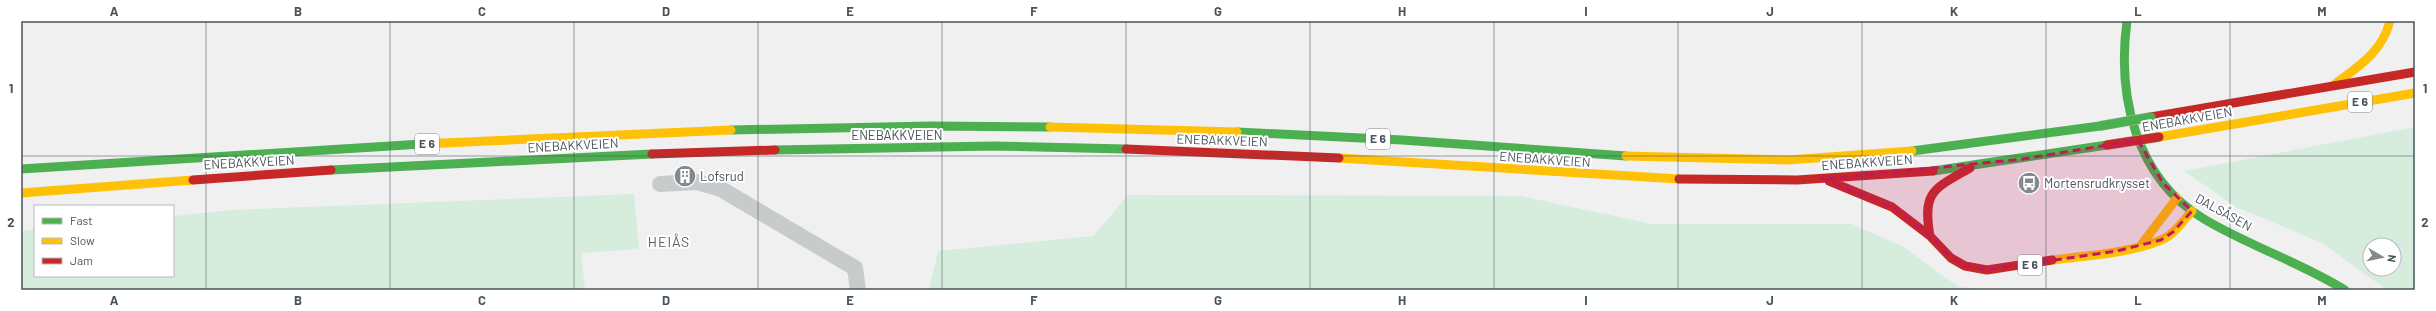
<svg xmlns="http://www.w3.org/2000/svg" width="2436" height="311" font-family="Barlow,sans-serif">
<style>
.green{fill:#d6edde;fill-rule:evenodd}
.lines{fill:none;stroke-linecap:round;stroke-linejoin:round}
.street{stroke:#c8cbcc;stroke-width:16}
.fast{stroke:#4caf50;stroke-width:9}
.slow{stroke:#ffc107;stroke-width:9}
.jam{stroke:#c62828;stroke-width:9}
.fast-bridge-casing{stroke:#b5babe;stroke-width:10;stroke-linecap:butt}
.jam-bridge-casing{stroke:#b5babe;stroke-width:10;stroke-linecap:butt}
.fast-bridge{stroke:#4caf50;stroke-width:9}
.jam-bridge{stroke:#c62828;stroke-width:9}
.marked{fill:#c2185b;fill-opacity:0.2;stroke:#c2185b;stroke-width:3;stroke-dasharray:8 5;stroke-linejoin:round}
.grid{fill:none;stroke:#49535b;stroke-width:1;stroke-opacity:0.55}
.labels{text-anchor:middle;stroke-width:4;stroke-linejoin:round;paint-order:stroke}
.shield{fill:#fff;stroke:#80878c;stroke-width:1}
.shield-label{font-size:12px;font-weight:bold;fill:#49535b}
.street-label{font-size:13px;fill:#49535b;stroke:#fff}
.poi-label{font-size:13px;fill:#49535b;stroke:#fff;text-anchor:start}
.neighbourhood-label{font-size:14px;letter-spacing:1px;fill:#5c6063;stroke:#fff}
.neatline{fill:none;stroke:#49535b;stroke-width:1.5}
.grid-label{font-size:13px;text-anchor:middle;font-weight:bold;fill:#49535b}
</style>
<rect width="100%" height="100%" fill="#f0f0f0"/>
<path class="green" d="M2415,127V290H2387L2322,243L2236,207L2184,171ZM2370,245H2394V269H2370Z
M634,194L639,249L581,253L585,290H21V231L35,229V276H173V216L231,210Z
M1128,195L1521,196L1652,224H1852L1902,246L1959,287L2000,290H929L938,251L1093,236Z"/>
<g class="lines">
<path class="street" d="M660,184L697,182L721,189L855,268L858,290"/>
<path class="fast" d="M2127,21C2117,95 2135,178 2204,219C2249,246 2300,262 2345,290
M731,130L931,126L1050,127
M1237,132L1402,140L1626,156
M775,150L994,146L1126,149
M1912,151L2100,126
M21,169L422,144
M331,170L652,154
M1933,171L2107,145"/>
<path class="slow" d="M2335,84C2359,66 2382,52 2390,21
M1050,127L1237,132
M2159,137L2415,93
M422,144L731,130
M1626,156L1788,160L1912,151
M1339,158L1679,179
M21,193L193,180
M2141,245L2177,198
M2052,260C2085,256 2131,253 2161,240C2174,235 2183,221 2192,211"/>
<path class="jam" d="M2151,117L2415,72
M1126,149L1339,158
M652,154L775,150
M1679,179L1797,180L1933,171
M193,180L331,170
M1829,181L1892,207L1930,236L1951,258L1965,266L1987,270L2052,260
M1930,236C1922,191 1934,189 1970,168"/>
<g class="fast-bridge-casing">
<path id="fast-bridge" d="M2100,126L2151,117"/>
</g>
<g class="jam-bridge-casing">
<path id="jam-bridge" d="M2107,145L2159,137"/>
</g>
<use href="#fast-bridge" class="fast-bridge"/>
<use href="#jam-bridge" class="jam-bridge"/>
</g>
<path class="marked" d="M2138,140L2163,183L2192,211L2173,232L2161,240L2117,251L1987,270L1965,266L1951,258L1930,236L1892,207L1822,179L2023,159Z"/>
<path class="grid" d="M206,21V290M390,21V290M574,21V290M758,21V290M942,21V290M1126,21V290M1310,21V290M1494,21V290M1678,21V290M1862,21V290M2046,21V290M2230,21V290M21,156H2415"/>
<defs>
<g id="building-disc" transform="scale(1.15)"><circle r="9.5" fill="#838a8f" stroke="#fff"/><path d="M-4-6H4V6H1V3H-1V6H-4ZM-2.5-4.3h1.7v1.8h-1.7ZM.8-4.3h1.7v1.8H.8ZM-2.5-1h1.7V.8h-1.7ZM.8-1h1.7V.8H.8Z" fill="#fff"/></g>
<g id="bus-disc" transform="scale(1.15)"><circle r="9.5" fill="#838a8f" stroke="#fff"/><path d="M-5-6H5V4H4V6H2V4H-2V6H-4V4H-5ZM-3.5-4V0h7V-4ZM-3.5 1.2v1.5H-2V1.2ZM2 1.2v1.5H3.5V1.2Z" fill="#fff"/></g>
</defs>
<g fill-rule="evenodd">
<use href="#building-disc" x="685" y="176"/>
<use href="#bus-disc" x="2029" y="183"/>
</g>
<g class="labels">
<g class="shield">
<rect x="2348" y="92" width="24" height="20" rx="3"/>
<rect x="1366" y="129" width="24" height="20" rx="3"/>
<rect x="415" y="134" width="24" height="20" rx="3"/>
<rect x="2018" y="255" width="24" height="20" rx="3"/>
</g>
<g class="shield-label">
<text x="2360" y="106">E 6</text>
<text x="1378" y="143">E 6</text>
<text x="427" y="148">E 6</text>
<text x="2030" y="269">E 6</text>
</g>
<g class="street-label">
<text transform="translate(2187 119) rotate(-10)" y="5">ENEBAKKVEIEN</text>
<text x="897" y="140">ENEBAKKVEIEN</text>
<text transform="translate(1222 140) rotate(2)" y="5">ENEBAKKVEIEN</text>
<text transform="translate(573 145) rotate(-3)" y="5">ENEBAKKVEIEN</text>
<text transform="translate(1545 159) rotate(4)" y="5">ENEBAKKVEIEN</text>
<text transform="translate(249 162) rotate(-3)" y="5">ENEBAKKVEIEN</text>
<text transform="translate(1867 162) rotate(-4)" y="5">ENEBAKKVEIEN</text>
<text transform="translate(2224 212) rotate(29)" y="5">DALSÅSEN</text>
</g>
<g class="poi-label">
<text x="700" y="181">Lofsrud</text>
<text x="2044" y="188">Mortensrudkrysset</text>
</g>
<g class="neighbourhood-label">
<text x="669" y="247">HEIÅS</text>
</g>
</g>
<rect width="2436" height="311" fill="none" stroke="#ffffff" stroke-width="44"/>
<rect x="34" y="205" width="140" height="72" fill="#ffffff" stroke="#b6babd"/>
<rect x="42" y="218" width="20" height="6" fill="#4caf50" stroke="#b6babd"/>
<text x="70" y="225" font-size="12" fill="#49535b">Fast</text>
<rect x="42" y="238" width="20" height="6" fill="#ffc107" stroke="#b6babd"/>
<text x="70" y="245" font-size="12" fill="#49535b">Slow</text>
<rect x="42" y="258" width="20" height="6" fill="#c62828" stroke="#b6babd"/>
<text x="70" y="265" font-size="12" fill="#49535b">Jam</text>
<g transform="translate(2382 257) rotate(99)"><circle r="19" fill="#ffffff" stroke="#b6babd"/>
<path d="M0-3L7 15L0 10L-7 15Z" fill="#838a8f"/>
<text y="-6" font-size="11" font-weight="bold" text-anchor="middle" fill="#49535b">N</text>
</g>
<rect x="22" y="22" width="2392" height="267" class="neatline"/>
<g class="grid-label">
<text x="114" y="16">A</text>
<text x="298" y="16">B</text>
<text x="482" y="16">C</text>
<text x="666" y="16">D</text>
<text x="850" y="16">E</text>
<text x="1034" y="16">F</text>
<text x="1218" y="16">G</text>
<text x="1402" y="16">H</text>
<text x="1586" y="16">I</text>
<text x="1770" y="16">J</text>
<text x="1954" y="16">K</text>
<text x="2138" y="16">L</text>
<text x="2322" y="16">M</text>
<text x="11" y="93">1</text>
<text x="2425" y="93">1</text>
<text x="11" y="227">2</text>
<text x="2425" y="227">2</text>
<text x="114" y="305">A</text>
<text x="298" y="305">B</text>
<text x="482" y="305">C</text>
<text x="666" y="305">D</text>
<text x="850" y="305">E</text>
<text x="1034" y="305">F</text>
<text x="1218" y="305">G</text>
<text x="1402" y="305">H</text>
<text x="1586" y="305">I</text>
<text x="1770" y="305">J</text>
<text x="1954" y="305">K</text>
<text x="2138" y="305">L</text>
<text x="2322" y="305">M</text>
</g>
</svg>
